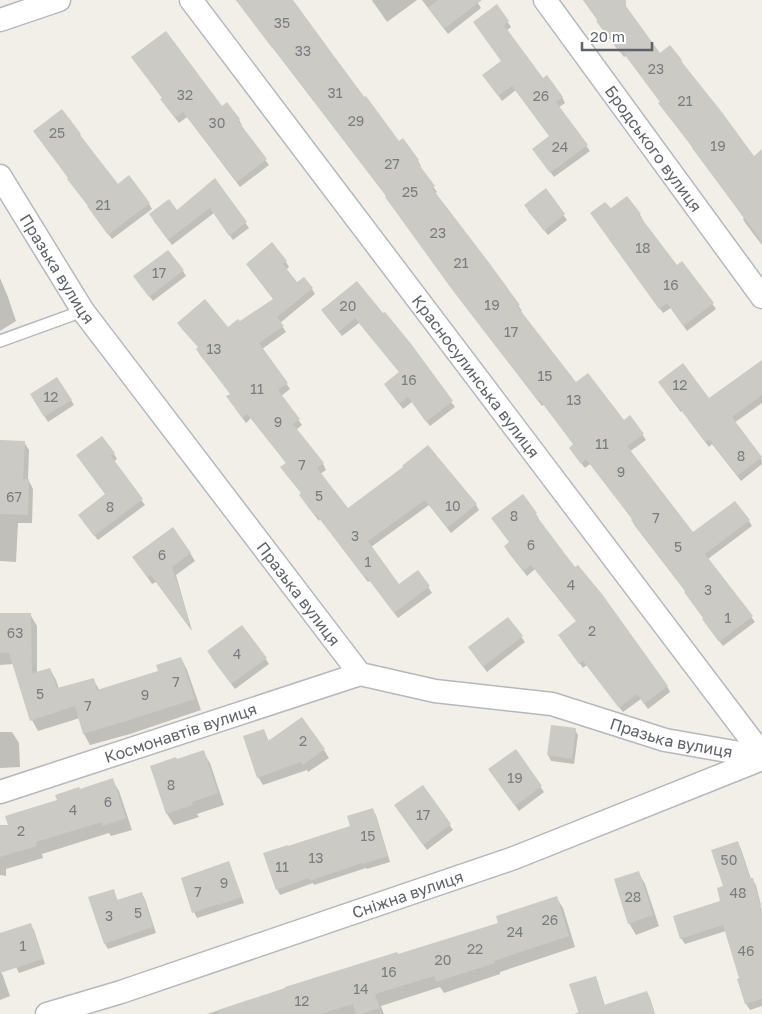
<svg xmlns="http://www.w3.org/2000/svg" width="762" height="1014" font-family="'Golos Text',sans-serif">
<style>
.shadow{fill:#0003}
.building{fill:#cccac5}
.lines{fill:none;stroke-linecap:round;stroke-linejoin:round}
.service-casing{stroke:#b5b8bc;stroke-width:14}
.minor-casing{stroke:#b5b8bc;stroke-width:25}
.service{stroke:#fff;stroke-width:11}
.minor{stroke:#fff;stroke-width:22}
.labels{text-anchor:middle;stroke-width:4.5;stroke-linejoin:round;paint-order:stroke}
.number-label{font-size:14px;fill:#7a7d7f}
.street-label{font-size:16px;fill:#5f6368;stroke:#fff}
</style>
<rect width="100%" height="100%" fill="#f1efe8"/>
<path class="shadow" d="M236,0H291L399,143L418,161L421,166L419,168L437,192L435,194L518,305L522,311L520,312L575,384L623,422L642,434L646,440L629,452L693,534L749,521L752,526L708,559L755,622L723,646L707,625L704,619L686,592L635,526L632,521L633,520L590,464L585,468L573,453L574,445L544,405L542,406L455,293L387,197Z
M373,0H417L387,22L376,6L372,1Z
M422,0H476L481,8L448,34Z
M583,0H617L660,55L670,46L753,158L762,151V245L746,224L743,219L744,218L693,148L663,109L661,103L626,56L624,57Z
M497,6L511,27L506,31L543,80L562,97L565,103L558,108L590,151L554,177L537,154L550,137L516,90L502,101L487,80L502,62Z
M132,58L222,108L227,104L239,120L242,125L240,127L269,165L240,187L187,117L179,123L165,105L163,98Z
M62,110L117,186L149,204L152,209L112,239L92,212Z
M215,180L249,228L233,240L214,213L172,245L153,220L177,212Z
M545,190L567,220L548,235L528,211Z
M610,210L640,215L643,220L641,221L677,267L682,263L716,309L687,331L671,308L663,313L595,219Z
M286,262L289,267L286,270L297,283L312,289L315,294L280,323L286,332L262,349L290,389L281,396L302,425L296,430L323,464L326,470L320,474L347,510L404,468L476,505L479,510L451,533L429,505L371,547L399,586L418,571L432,593L398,618L370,581L368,582L320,519L319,521L304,501L302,494L285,473L287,464L251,418L246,423L231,402V394L200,355L197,350L199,348L182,329L228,328L240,323L274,300L251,270Z
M183,271L186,276L153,301L138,282Z
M0,278L8,297L16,321L0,331Z
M326,315H383L455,407L430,426L412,402L403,409L385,385L400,373L359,323L342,336Z
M762,362V403L734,423L761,457L762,464L741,481L712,444L709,447L682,411L681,412L663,388L709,400Z
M34,400H71L74,405L48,422Z
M0,441L24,442L29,450L28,479L33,489L32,523H18L16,562L0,561Z
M114,454L117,459L113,462L145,505L98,540L82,520L106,495L81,461Z
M522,496L536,514L539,519L538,520L667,686L670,692L648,709L641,699L623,712L587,665L583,668L563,641L577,622L535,569L527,576L508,552L505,547L510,543Z
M190,553L195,561L176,575L192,631L156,582L152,584L134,558Z
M30,614L37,626V673L50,669L56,680L59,689L93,679L100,691L159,672L181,658L187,670L201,710L130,734L90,745L84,734L80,718L38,731L32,720L14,664L0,665V615Z
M508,619L525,642L487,672L473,653Z
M211,657L265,658L269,664L235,689Z
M264,730L269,742L324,750L329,758L308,772L307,770L263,785L258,777Z
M575,730L578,735L574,764L551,761L548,755Z
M0,732H12L19,743L20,767L0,768Z
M516,751L544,792L519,811L493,775Z
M203,752L210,763L224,805L197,814L199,817L174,825L167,814L151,767L177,761Z
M112,780L119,791L132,830L111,836L109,833L42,854L43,858L6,869V876L0,875V826L9,827L58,801L80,791Z
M423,786L453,830L427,850L399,811Z
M372,810L376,815L390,862L367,869L366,868L314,885L313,883L280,895L277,889L288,848L352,827Z
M738,843L741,849L751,879H752L756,885L761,905L758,906L762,918V1006L750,1010L746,1004L739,980L741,979L726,931L685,944L681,938L722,902L724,887Z
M231,868L244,903L197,918L194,912Z
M638,872L645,884L659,926L636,935L629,923Z
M113,890L118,901L141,893L145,899L156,933L108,949L105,944L90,898Z
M556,897L563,908L575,947L500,972V974L444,993L440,987L381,1006L384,1014H207L397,953L398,956L500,923Z
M30,925L34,930L45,964L19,973L16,967Z
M0,970L3,976L10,996L0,1000Z
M595,977L598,983L605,1006L647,993L650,998L655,1014H574L580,1012Z"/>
<path class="building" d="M236,0H293L364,97L366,96L399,141L403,138L419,160L417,162L435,186L432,188L487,260L520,305L517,306L576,382L588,373L624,420L630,415L644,434L627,446L693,532L735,501L750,520L705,554L753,616L719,642L702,619L703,618L684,592L685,591L631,520L632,519L586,459L581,464L569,448L573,444L540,400L538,401L451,288L385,197L386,196L295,76L272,47V48Z
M438,0H482L444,29L428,8Z
M583,0H626V6L660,53L670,45L682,60L681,61L721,111L754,156L762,149V242L692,148L693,147L658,103L660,102L622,51L620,53L596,21L598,20Z
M497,4L509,21L504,25L543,78L547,75L563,97L556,102L588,145L550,173L532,149L549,136L512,86L498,96L482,75L501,61L473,22Z
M166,31L222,106L227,102L240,119L238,121L267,159L237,182L183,112L175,118L160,99L162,98L131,57Z
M62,109L81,134L80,135L118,184L129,175L150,203L108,235L87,206H88L67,179L68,178L33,131Z
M215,178L247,222L229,236L210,208L168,240L149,214L169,199L177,210Z
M546,188L565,214L544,231L524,205Z
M627,196L641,214L639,215L677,265L682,261L714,303L683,326L667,303L659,309L590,213L605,202L611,208Z
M272,242L287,261L283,264L297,282L304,277L313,288L277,317L284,326L259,343L288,383L278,390L300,419L293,424L324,463L317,468L348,508L403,467L402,466L428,445L477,504L447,528L425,500L368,541L399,584L418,570L430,586L394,613L366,576L364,577L316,514L315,516L299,495L301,493L280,467L286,463L247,414L242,418L226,396L230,394L196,349L198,347L177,323L205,299L228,327L238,319L240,321L273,299L246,264Z
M168,250L184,270L149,297L133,276Z
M357,281L383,313L385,312L412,345L453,401L426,422L408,397L399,404L384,384L399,372L355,318L339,332L321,310Z
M762,360V395L732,417L762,457L737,476L709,439L705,442L678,406L677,407L658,382L683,363L709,398Z
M57,377L72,400L44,417L30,394Z
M102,436L115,453L111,456L143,499L94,536L78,515L105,494L76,455Z
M0,440L25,441L23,479H29L28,515L0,514Z
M523,494L537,513L535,514L575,567L578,565L602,594L668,686L644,704L637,694L619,708L583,661L579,664L558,635L576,621L531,565L523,571L504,546L509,542L491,518Z
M173,527L191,553L172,567L190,623L187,624L151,575L147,577L132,557Z
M0,613H31L32,673L50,668L57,688L94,678L97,690L158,671L156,665L181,657L195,699L123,722L83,734L75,706L30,721L9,653H0Z
M508,617L523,636L483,667L468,647Z
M242,625L267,658L231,684L207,651Z
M302,717L325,749L303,765L301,762L257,778L243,736L264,729L268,741Z
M551,725L576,728L572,759L547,755Z
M516,749L542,786L515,806L488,769Z
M204,750L218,793L192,802L193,805L166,814L150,766L176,757L177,759Z
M113,778L126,818L103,826L102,822L36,842L37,846L0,857V825H8L5,816L57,800L55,795L79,787L80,789Z
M423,785L451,824L423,845L394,805Z
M373,808L388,856L363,864L362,863L310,881L309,878L276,890L263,853L288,845V846L350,826L347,816Z
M738,841L750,878H753L762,910V999L745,1004L737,979L739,978L723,925L680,939L673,916L720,901L717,888L723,886L711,850Z
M229,861L242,897L218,905V904L192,913L181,878Z
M639,871L653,915L628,924L614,879Z
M114,889L117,900L142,892L153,927L104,944L88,897Z
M557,896L569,936L494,961L495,963L436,982L434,976L375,994L380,1008L361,1014H356L353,1004L320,1014H219L218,1010L285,988V987L397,952L398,954L498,923L496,916Z
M31,923L43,959L0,973V933Z
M596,976L604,1005L647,991L655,1014H579L569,984Z"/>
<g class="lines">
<g class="service-casing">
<path id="service" d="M0,341L83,311"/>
</g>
<g class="minor-casing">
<g id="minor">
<path id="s1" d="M191,0L762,754"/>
<path id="s2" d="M545,0L762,297"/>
<path d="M0,20L59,0"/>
<path id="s3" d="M0,176L83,311L360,674L435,691L552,704L665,740L762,757"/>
<path id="s4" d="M0,792L360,674"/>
<path id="s5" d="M47,1014L121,992L514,858L762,759"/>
</g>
</g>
<use href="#service" class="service"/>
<use href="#minor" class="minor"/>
</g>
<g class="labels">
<g class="number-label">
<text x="282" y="28">35</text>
<text x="303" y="56">33</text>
<text x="656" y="74">23</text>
<text x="335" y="98">31</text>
<text x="185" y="100">32</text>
<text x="541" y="101">26</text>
<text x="685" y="106">21</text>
<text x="356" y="126">29</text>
<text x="217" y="128">30</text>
<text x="57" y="138">25</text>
<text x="718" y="151">19</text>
<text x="560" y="152">24</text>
<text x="392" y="169">27</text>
<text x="410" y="197">25</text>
<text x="103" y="210">21</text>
<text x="438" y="238">23</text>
<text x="643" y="253">18</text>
<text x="461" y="268">21</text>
<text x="159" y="278">17</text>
<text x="671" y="290">16</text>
<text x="492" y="310">19</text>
<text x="348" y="311">20</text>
<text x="511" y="337">17</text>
<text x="214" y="354">13</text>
<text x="545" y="381">15</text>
<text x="409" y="385">16</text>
<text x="680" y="390">12</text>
<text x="257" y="394">11</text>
<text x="51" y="402">12</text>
<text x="574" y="405">13</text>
<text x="278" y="427">9</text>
<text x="602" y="449">11</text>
<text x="741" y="461">8</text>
<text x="302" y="470">7</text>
<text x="621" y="477">9</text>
<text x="319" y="501">5</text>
<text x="14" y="502">67</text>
<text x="453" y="511">10</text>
<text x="110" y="512">8</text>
<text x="514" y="521">8</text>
<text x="656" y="523">7</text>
<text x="355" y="541">3</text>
<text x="531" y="550">6</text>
<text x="678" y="552">5</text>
<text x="162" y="560">6</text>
<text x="368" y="567">1</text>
<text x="571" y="590">4</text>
<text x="708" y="595">3</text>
<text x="728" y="623">1</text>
<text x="592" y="636">2</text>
<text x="15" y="638">63</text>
<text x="237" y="659">4</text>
<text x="176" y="687">7</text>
<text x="40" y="699">5</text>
<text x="145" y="700">9</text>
<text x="88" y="711">7</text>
<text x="303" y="746">2</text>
<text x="515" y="783">19</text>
<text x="171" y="790">8</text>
<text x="108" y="807">6</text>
<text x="73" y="815">4</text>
<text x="423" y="820">17</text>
<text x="21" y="836">2</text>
<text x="368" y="841">15</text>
<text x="316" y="863">13</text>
<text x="729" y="865">50</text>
<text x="282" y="872">11</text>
<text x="224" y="888">9</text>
<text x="198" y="897">7</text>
<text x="738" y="898">48</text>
<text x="633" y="902">28</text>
<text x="138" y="918">5</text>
<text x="109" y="921">3</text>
<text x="550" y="925">26</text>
<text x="515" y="937">24</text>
<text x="23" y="951">1</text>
<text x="475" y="954">22</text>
<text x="746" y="956">46</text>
<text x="443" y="965">20</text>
<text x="389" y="977">16</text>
<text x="361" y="994">14</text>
<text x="302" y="1006">12</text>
</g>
<g class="street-label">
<text dy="6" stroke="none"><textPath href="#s2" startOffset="184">Бродського вулиця</textPath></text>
<text dy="6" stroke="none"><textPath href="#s3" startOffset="109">Празька вулиця</textPath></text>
<text dy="6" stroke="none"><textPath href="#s1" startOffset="472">Красносулинська вулиця</textPath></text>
<text dy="6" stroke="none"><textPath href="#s3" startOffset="514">Празька вулиця</textPath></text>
<text dy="6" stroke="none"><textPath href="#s4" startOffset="190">Космонавтів вулиця</textPath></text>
<text dy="6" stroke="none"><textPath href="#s3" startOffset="934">Празька вулиця</textPath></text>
<text dy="6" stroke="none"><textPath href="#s5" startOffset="380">Сніжна вулиця</textPath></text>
</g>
</g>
<path d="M582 42v8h70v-8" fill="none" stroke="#5f6368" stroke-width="2.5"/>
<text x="590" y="42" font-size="15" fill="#5f6368" stroke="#ffffff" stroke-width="4" paint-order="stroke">20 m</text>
</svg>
